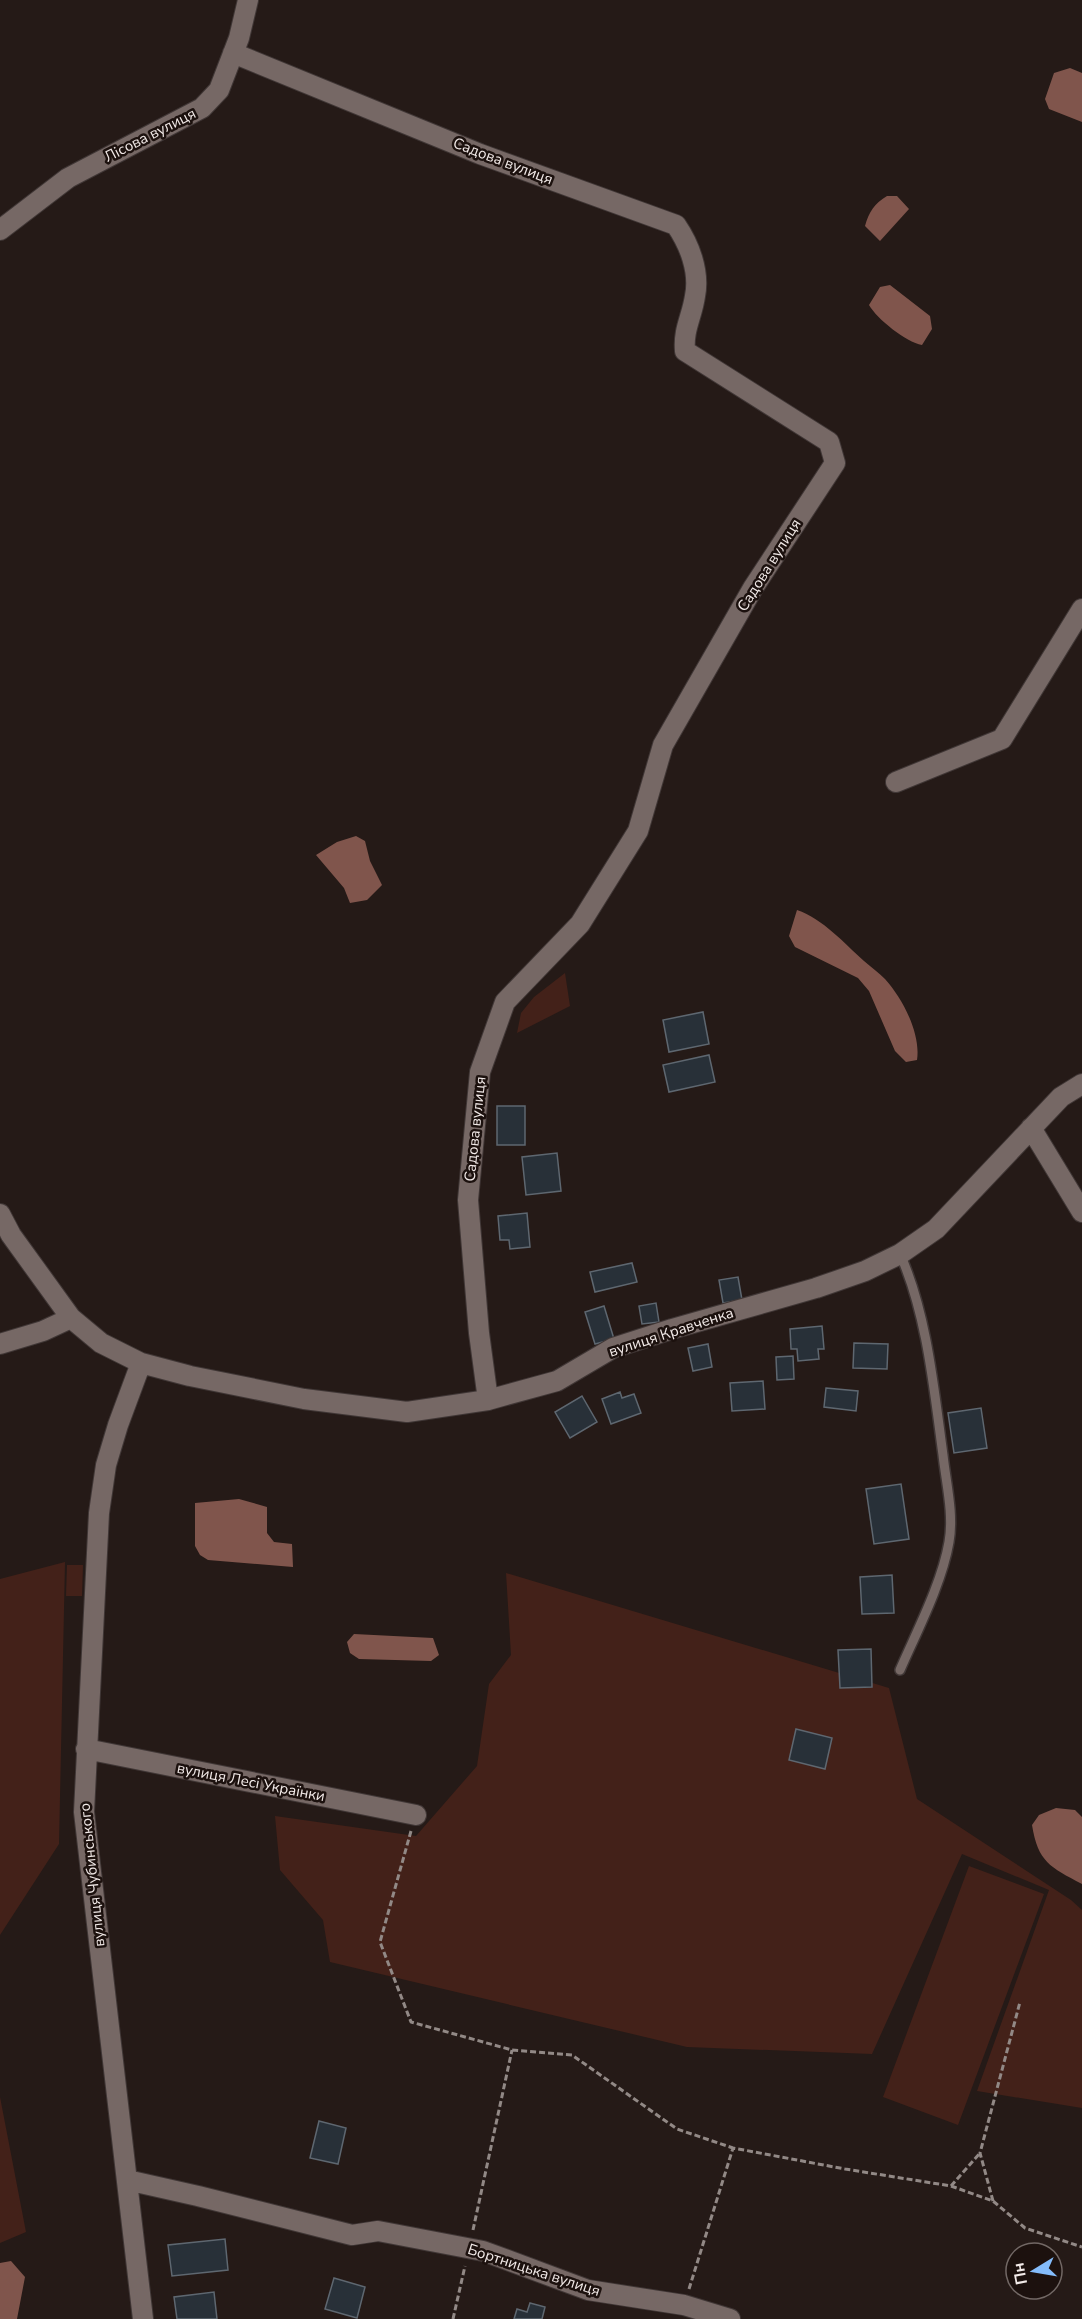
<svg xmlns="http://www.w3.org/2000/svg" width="1082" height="2319" font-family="'Nunito Sans',sans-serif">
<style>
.green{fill:#432119}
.water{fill:#80554c}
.building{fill:#283038;stroke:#5e6770;stroke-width:1.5}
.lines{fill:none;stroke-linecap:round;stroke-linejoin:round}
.lane-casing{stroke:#403736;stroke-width:12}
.street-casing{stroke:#403736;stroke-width:22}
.path{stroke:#928986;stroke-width:3;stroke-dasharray:6 3;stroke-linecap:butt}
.lane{stroke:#766865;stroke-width:9}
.street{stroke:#766865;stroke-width:20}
.labels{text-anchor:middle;stroke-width:5;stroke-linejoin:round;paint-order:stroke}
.street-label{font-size:15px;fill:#f2eae8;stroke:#1c110e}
</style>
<rect width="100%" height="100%" fill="#251a17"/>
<path class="green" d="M565,973L570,1006L517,1033L521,1013L534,997Z
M65,1562L59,1844L0,1935V1579Z
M67,1565H83L82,1596H66Z
M506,1573L889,1688L917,1799L1071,1900L1082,1910V2108L977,2091L1049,1890L962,1854L872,2054L687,2047L330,1962L323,1920L280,1870L275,1816L416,1836L477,1766L489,1684L511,1655Z
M969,1866L1044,1894L958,2125L883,2097Z
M0,2097L26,2232L0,2243Z"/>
<path class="water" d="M1070,68L1082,73V122L1049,109L1045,99L1054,73Z
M887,196H897L909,209L880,241L865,226C869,212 874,204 887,196Z
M890,285L930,316L932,329L922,345C906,342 877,319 869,305L880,287Z
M356,836L365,841L370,861L382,885L367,900L350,903L344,888L316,855L337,842Z
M797,910C823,919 844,943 864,961C871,967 879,973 885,979C903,999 921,1034 917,1060L906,1062L895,1051L869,991L858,978L795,947L789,936Z
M239,1499L267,1507V1533L274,1542L292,1544L293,1567L208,1560L200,1555L195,1546V1503Z
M354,1634L433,1638L439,1655L431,1661L359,1659L350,1653L347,1642Z
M1056,1808L1075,1810L1082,1817V1884C1050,1867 1038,1862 1032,1825L1039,1815Z
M11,2261L25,2277L17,2319H0V2263Z"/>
<path class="building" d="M703,1012L709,1044L669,1052L663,1020Z
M709,1055L715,1082L669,1092L663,1065Z
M497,1106H525V1145H497Z
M557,1153L561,1191L526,1195L522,1157Z
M527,1213L530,1247L510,1249L509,1240H500L498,1216Z
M632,1263L637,1282L595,1292L590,1272Z
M738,1277L742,1300L723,1303L719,1280Z
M656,1303L659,1322L642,1324L639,1306Z
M604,1306L614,1339L595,1344L585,1312Z
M822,1326L824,1349H818L819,1359L798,1361L797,1349H791L790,1329Z
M854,1343L888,1344L887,1369L853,1368Z
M708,1344L712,1367L693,1371L688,1348Z
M793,1356L794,1379L777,1380L776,1357Z
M763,1381L765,1409L732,1411L730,1383Z
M826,1388L858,1391L856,1411L824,1407Z
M620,1392L622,1398L634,1394L641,1413L611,1424L602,1399Z
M582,1396L597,1422L570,1438L555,1412Z
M981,1408L987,1448L954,1453L948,1413Z
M901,1484L909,1539L874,1544L866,1489Z
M892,1575L894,1613L862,1614L860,1577Z
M871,1649L872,1687L840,1688L838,1650Z
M796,1729L832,1738L825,1769L789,1760Z
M319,2121L346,2128L338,2164L310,2158Z
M225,2239L228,2270L172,2276L168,2245Z
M334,2278L365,2287L357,2318L325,2309Z
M214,2292L217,2319H177L174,2297Z
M530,2303L545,2307L542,2319H514L517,2309L527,2312Z"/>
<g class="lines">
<g class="lane-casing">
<path id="lane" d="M900,1670C917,1631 942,1583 949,1542C954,1514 946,1483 943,1455C934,1390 927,1314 900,1254"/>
</g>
<g class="street-casing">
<path id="street" d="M233,53L480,154L676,225C689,244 700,271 695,296C692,317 683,329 685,351L829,442L835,463L753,588L663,745L638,831L580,924L505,1002L480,1072L468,1200L479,1333L488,1400
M0,230L68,178L202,108L219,90L239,38L248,0
M896,782L1002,739L1082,609
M1031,1128L1082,1212
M0,1214L11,1235L71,1318
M0,1344L43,1331L71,1318L101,1343L141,1363L190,1376L304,1399L407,1412L488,1400L557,1381L613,1348L672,1329L816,1288L865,1271L900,1254L936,1229L1061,1097L1082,1084
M141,1363L118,1425L106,1465L99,1513L84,1812L143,2319
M86,1749L416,1815
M127,2180L198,2196L352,2235L378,2231L483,2251L588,2290L684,2305L730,2319"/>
</g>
<path class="path" d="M411,1831L380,1942L411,2022L512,2050L572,2055L677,2129L733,2148
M951,2186L980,2153
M993,2201L980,2153L1020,2002
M473,2230L512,2050
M689,2289L733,2148L845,2169L951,2186L993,2201L1025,2228L1082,2247
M453,2319L465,2266"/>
<use href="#lane" class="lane"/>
<use href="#street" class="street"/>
</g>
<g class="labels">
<g class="street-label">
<text transform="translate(150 135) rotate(-27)" y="5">Лісова вулиця</text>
<text transform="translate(503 161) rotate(21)" y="5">Садова вулиця</text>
<text transform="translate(769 565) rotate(-58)" y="5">Садова вулиця</text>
<text transform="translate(475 1129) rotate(-84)" y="5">Садова вулиця</text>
<text transform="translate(671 1332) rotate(-18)" y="5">вулиця Кравченка</text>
<text transform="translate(251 1782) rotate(11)" y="5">вулиця Лесі Українки</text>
<text transform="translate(92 1875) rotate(-96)" y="5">вулиця Чубинського</text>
<text transform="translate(534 2270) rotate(18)" y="5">Бортницька вулиця</text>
</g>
</g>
<g transform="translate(1034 2271) rotate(259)"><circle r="28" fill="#1c110e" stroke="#726865" stroke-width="1.5"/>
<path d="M0-4.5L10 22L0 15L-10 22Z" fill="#84bcfb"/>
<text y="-9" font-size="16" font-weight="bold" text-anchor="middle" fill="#f2eae8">Пн</text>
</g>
</svg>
